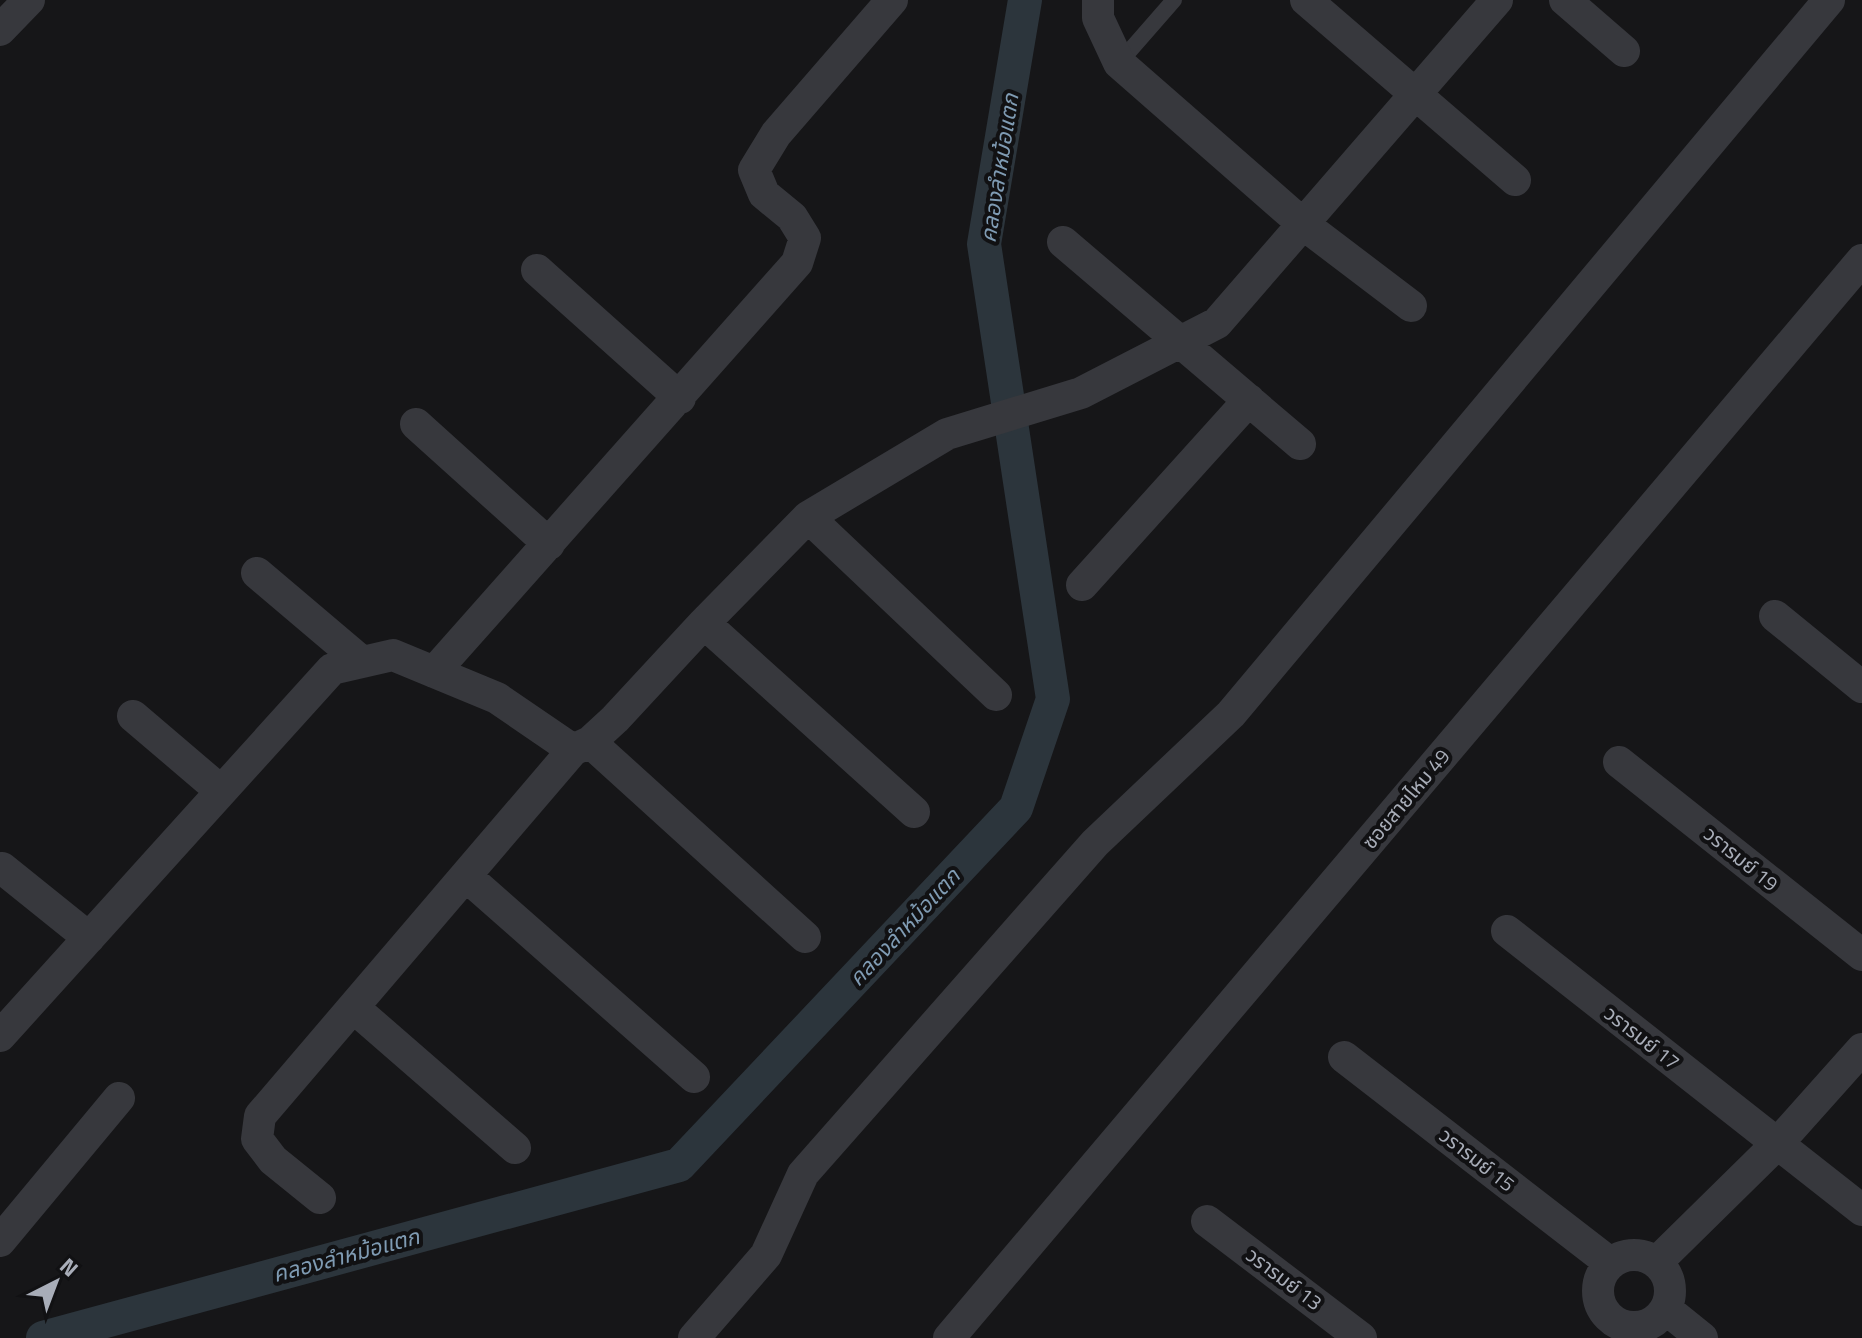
<svg xmlns="http://www.w3.org/2000/svg" width="1862" height="1338" font-family="'Titillium Web','Noto Sans Thai',sans-serif">
<style>
.lines{fill:none;stroke-linecap:round;stroke-linejoin:round}
.canal{stroke:#2c353c;stroke-width:34}
.lane{stroke:#37383d;stroke-width:16}
.street{stroke:#37383d;stroke-width:32}
.labels{text-anchor:middle;stroke-width:8;stroke-linejoin:round;paint-order:stroke}
.street-label{font-size:20px;fill:#a8adb8;stroke:#111113}
.water-label{font-size:22px;font-style:italic;fill:#7f9bb3;stroke:#111113}
</style>
<rect width="100%" height="100%" fill="#161618"/>
<g class="lines">
<path class="canal" d="M43,1338L679,1165L1016,808L1053,699L984,244L1025,0"/>
<path class="lane" d="M1119,63L1174,0"/>
<path class="street" d="M1098,0V18L1119,63L1303,224L1411,306
M1306,0L1515,180
M1565,0L1624,51
M0,30L29,0
M1063,242L1300,444
M537,270L680,398
M416,424L549,544
M808,517L996,695
M257,573L362,662
M1082,585L1249,400
M1775,616L1862,687
M704,623L914,812
M434,672L797,263L805,238L792,217L764,194L754,170L776,134L892,0
M133,716L221,791
M590,742L805,937
M1619,762L1862,955
M2,868L89,938
M466,876L694,1077
M1507,931L1862,1210
M354,1008L515,1148
M0,1036L332,669L393,655L497,698L573,750L590,742L615,719L704,623L808,517L947,434L1081,393L1217,323L1497,0
M1344,1057L1610,1263
M320,1198L273,1160L257,1139L260,1116L573,750
M1207,1221L1361,1338
M0,1241L119,1098
M1598 1291a36 36 0 1 1 72 0a36 36 0 1 1-72 0Z
M1657,1262L1777,1144L1862,1049
M1666,1309L1702,1338
M694,1338L766,1255L803,1174L1095,843L1231,714L1829,0
M949,1338L1862,260"/>
</g>
<g class="labels">
<g class="street-label">
<text transform="translate(1406 799) rotate(-50)" y="7">ซอยสายไหม 49</text>
<text transform="translate(1741 859) rotate(39)" y="7">วรารมย์ 19</text>
<text transform="translate(1642 1038) rotate(38)" y="7">วรารมย์ 17</text>
<text transform="translate(1477 1160) rotate(38)" y="7">วรารมย์ 15</text>
<text transform="translate(1284 1279) rotate(37)" y="7">วรารมย์ 13</text>
</g>
<g class="water-label">
<text transform="translate(999 168) rotate(-81)" y="8">คลองลำหม้อแตก</text>
<text transform="translate(904 927) rotate(-47)" y="8">คลองลำหม้อแตก</text>
<text transform="translate(346 1255) rotate(-15)" y="8">คลองลำหม้อแตก</text>
</g>
</g>
<g transform="translate(56 1282) rotate(42)" stroke="#111113" stroke-width="6" paint-order="stroke">
<path d="M0-6L14 30L0 20L-14 30Z" fill="#a8adb8"/>
<text y="-12" font-size="22" font-weight="bold" text-anchor="middle" fill="#a8adb8">N</text>
</g>
</svg>
